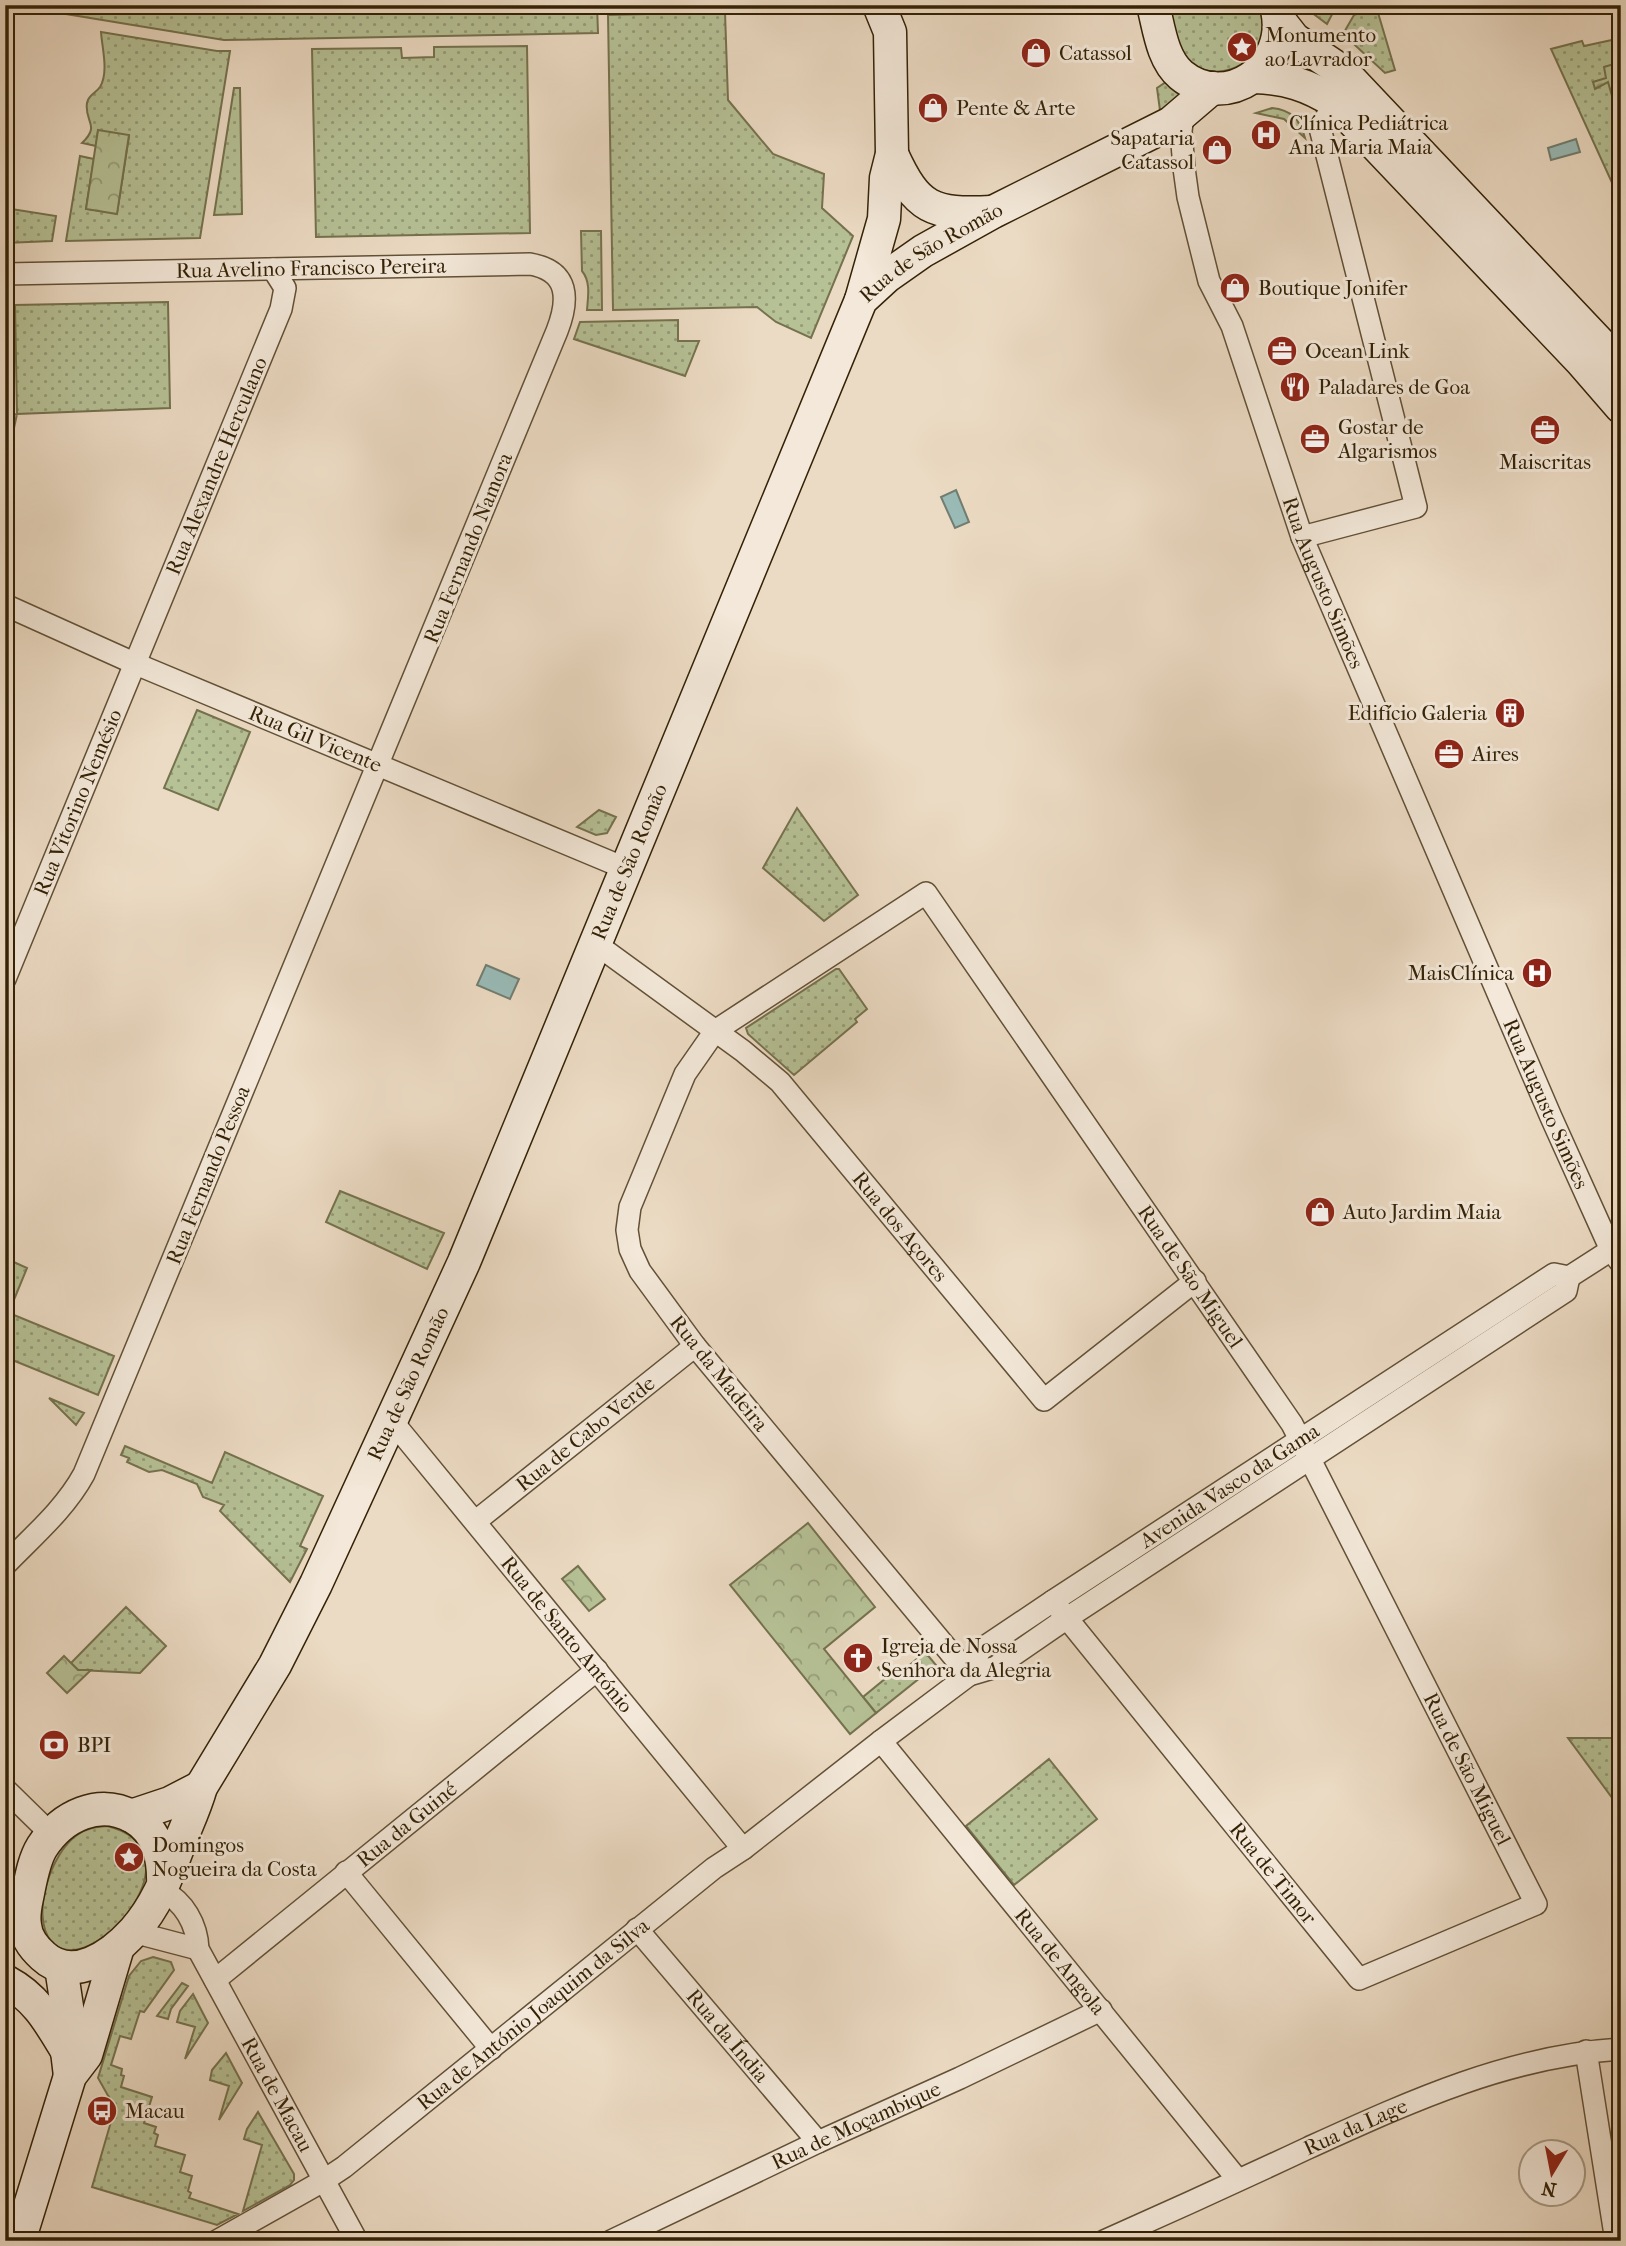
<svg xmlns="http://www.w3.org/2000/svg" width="1626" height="2246" font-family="'IM FELL French Canon',serif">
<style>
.grass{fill:url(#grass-dots);stroke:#75724e;stroke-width:2}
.forest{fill:url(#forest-crowns);stroke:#75724e;stroke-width:2}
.water{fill:#99bbb7;stroke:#717e70;stroke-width:2}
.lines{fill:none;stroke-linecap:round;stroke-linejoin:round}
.minor-casing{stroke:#625036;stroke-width:24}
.secondary-casing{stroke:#342206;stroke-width:35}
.minor{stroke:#f3e8d9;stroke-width:21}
.secondary{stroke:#f3e8d9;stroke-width:32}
.labels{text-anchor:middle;stroke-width:6;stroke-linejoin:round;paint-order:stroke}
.poi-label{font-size:21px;fill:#342206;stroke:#f3e8d9;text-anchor:start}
.street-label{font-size:21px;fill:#342206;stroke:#f3e8d9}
</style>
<defs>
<pattern id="grass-dots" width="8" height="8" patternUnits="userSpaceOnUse" patternTransform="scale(1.75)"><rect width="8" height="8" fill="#b6c196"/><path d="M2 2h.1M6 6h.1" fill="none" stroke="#959c78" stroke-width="1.8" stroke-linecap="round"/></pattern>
<pattern id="forest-crowns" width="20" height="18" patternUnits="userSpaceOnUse" patternTransform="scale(1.75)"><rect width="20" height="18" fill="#b6c196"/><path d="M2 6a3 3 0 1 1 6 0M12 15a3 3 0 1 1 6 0" fill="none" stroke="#959c78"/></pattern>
</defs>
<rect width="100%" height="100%" fill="#ecdbc4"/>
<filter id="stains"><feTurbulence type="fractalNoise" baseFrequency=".00286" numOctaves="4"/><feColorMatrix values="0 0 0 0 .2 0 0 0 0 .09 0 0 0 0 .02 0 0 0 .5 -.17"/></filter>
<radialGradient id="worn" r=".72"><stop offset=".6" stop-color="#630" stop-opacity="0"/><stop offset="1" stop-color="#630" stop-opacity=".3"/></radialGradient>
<path class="grass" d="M11,5H597L598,33L224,40Z
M1168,5H1260C1263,14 1266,23 1264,32C1258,69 1204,89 1182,52C1174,39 1172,20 1168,5Z
M1306,5H1337L1327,24L1311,12Z
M1376,6L1395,70L1385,73L1343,34L1354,15Z
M725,12L728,100L773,154L824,174L822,208L853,236L811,338L776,322L757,307L613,310L608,15Z
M101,32L217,51H230L200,238L66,241L80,156L94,159L86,209L117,213L129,136L98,131L96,146L82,143C101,125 84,122 87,103C88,95 96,93 100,87C109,72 102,48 101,32Z
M1621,38V181L1613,185L1551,49L1582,41L1584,46Z
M527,46L530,233L316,237L312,49L401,48L402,58L434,57V47Z
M1166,82L1181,93V96L1161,118L1157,88Z
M234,88H240L242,214L214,215Z
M1272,108C1291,110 1300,119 1305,138L1284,119L1256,113Z
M5,208L56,216L52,241L5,243Z
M581,231H601L602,310H587C588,297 591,282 582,271Z
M168,302L170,408L17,414L5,470V415L17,414L15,305Z
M678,320V341H699L685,376L574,339L580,322Z
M197,710L250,732L218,810L164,788Z
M797,808L858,895L824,921L763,868Z
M599,810L616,817L607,833L596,835L577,827Z
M836,969H839L867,1009L855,1019L857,1022L794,1075L748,1034L746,1028Z
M340,1191L444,1233L427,1269L326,1222Z
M5,1258L27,1268L11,1307L5,1304Z
M9,1313L114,1356L98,1395L5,1357V1322Z
M49,1398L84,1413L76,1425Z
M125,1446L212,1483L225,1452L323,1496L300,1546L307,1549L290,1582L220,1511L224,1505L203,1497L197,1484L162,1470L149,1472L127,1462L129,1458L121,1455Z
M126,1607L166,1646L140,1673L78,1670L71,1663Z
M925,1652L936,1665L876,1713L863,1697L886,1678L878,1668L887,1661L898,1675Z
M1568,1738H1621V1810Z
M1049,1759L1097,1819L1014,1885L966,1826Z
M107,1826C207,1850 88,1986 51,1941C30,1915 51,1853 77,1835C86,1828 96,1827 107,1826Z
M153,1957L171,1962L174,1970L144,2012L140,2011L131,2039L120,2036L111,2065L122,2069L121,2075L124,2076L121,2087L152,2097L144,2123L156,2127L154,2133L158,2135L155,2146L185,2155L180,2172L192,2176L188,2191L191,2193L189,2198L238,2214L217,2225L92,2187L115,2108L98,2078L129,1976L141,1961Z
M182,1983L188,1986L171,2009L168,2019L157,2016Z
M193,1994L208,2023L185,2059L195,2027L177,2022L180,2011Z
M226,2053L242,2083L219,2120L229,2086L210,2080L212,2070Z
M258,2112L294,2174V2180L290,2185L243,2211L262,2145L244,2139L247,2129Z"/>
<path class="forest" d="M1614,64L1621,93L1612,96L1608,82L1595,89L1593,82L1606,78L1604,67Z
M98,130L129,135L117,214L86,209Z
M808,1523L875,1607L824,1649L876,1713L850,1734L730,1585Z
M578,1566L605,1599L589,1611L562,1579Z
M64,1656L78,1670H91L67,1693L47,1673Z"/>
<path class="water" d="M1576,139L1580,152L1551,160L1548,148Z
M956,490L969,522L955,528L941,497Z
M486,965L519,979L510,999L477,985Z"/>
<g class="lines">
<g class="minor-casing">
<g id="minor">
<path id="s1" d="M1183,115L1181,131L1184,168L1188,197L1209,281L1232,326L1302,537L1551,1117L1611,1250L1621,1263"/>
<path id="s2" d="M5,274L530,264C570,271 569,300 557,331L84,1474C65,1509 33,1536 5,1565"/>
<path d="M1302,537L1416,507L1320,128L1335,102"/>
<path id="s3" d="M5,605L136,664L627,869"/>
<path id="s4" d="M596,944L743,1051L780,1082L1044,1400L1195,1281"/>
<path id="s5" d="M5,979L281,309L285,288L273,269"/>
<path id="s6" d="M392,1421L743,1849"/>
<path id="s7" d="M476,1521L695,1346"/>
<path id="s8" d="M969,1675L695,1346L640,1271L630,1249L627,1230L630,1207L685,1074L715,1031L926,893L1292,1424L1536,1904L1359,1979L1053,1601"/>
<path id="s9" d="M969,1675L980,1650L1053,1601L1554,1274L1569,1277L1611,1250"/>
<path id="s10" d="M881,1741L1238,2180"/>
<path d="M5,1789L52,1835"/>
<path d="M346,1872L491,2049"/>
<path id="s11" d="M162,1890C184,1902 197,1924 198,1949L357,2241"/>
<path id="s12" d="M637,1929L818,2142"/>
<path d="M133,1932L198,1949"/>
<path id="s13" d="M215,1980L597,1670"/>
<path d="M1586,2051L1616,2241"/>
<path id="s14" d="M217,2241L323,2181L344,2167L714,1868L743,1849L881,1741L969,1675L996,1667L1067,1618L1566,1291L1569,1277"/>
<path id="s15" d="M611,2241L818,2142L960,2078L1101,2010"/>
<path id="s16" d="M1104,2241C1172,2211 1240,2180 1308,2148C1409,2102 1508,2056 1621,2049"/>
</g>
</g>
<g class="secondary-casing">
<g id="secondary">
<path d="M1153,5C1159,28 1162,59 1181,75C1226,112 1290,68 1277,10"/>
<path d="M1279,20L1294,39L1343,72L1621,366"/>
<path d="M1254,77C1286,78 1308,85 1335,102L1582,362L1621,407"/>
<path d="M892,154C917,209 932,215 992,212"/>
<path d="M861,300L884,219L886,178L892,154L890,32L879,5"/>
<path d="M131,1816L170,1803L201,1787"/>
<path id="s17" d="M163,1886C164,1859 159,1832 133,1817C99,1798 62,1816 42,1847C34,1860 31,1878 28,1893C26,1903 23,1914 25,1925C26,1938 33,1947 43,1956C73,1984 112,1955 134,1931C159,1903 169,1871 182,1837C189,1820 196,1805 201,1787L275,1665L316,1584L464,1262L861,300L886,277L923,251L993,212L1171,123L1212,88"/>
<path d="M61,1967L69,2020L67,2051L70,2076"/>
<path d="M7,1982C37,1998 50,2023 67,2051"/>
<path d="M19,2241L70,2076L86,2055L118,1947"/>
</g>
</g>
<use href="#minor" class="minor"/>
<use href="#secondary" class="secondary"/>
</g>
<defs>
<g id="sight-disc" transform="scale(1.575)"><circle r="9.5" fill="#8f2418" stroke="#f3e8d9"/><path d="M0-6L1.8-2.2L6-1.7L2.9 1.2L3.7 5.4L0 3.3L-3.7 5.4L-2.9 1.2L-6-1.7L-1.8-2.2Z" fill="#fff"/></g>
<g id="shop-disc" transform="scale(1.575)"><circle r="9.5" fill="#8f2418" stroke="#f3e8d9"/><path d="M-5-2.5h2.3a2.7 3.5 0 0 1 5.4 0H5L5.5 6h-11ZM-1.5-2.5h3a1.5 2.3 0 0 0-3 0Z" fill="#fff"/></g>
<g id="hospital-disc" transform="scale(1.575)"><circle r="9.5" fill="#8f2418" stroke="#f3e8d9"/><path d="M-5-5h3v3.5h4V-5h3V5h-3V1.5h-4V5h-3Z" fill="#fff"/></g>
<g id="office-disc" transform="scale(1.575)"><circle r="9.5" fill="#8f2418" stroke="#f3e8d9"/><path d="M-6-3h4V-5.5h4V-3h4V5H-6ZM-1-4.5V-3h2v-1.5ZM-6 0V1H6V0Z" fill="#fff"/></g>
<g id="restaurant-disc" transform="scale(1.575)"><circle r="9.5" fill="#8f2418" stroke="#f3e8d9"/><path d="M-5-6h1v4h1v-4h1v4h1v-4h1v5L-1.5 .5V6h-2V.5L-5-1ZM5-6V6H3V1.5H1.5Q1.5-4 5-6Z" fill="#fff"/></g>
<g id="building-disc" transform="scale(1.575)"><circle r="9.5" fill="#8f2418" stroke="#f3e8d9"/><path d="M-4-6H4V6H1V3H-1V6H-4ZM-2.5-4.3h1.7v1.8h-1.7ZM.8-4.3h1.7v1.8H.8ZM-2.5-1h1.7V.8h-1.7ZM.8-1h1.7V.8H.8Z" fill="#fff"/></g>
<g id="church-disc" transform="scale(1.575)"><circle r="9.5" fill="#8f2418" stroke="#f3e8d9"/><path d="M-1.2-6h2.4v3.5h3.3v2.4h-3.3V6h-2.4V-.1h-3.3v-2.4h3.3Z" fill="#fff"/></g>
<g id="bank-disc" transform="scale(1.575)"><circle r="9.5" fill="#8f2418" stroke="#f3e8d9"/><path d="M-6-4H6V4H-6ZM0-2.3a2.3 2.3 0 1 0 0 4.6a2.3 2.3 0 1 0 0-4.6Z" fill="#fff"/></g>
<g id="bus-disc" transform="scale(1.575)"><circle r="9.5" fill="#8f2418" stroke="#f3e8d9"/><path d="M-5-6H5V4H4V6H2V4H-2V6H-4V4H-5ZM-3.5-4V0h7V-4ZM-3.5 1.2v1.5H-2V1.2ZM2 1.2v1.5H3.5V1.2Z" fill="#fff"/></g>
</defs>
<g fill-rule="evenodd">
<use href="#sight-disc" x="1242" y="47"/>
<use href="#shop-disc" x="1036" y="53"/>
<use href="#shop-disc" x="933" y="108"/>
<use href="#hospital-disc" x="1266" y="135"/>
<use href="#shop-disc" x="1217" y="150"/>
<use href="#shop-disc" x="1235" y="288"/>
<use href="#office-disc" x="1282" y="351"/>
<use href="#restaurant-disc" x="1295" y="387"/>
<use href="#office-disc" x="1545" y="430"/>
<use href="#office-disc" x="1315" y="439"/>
<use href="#building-disc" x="1510" y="713"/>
<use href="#office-disc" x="1449" y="754"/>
<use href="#hospital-disc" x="1537" y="973"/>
<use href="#shop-disc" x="1320" y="1212"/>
<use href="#church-disc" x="858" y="1658"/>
<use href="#bank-disc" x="54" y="1745"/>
<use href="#sight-disc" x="129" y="1857"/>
<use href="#bus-disc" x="102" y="2111"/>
</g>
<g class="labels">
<g class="poi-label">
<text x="1265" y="42">Monumento<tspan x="1265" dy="24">ao Lavrador</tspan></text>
<text x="1059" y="60">Catassol</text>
<text x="956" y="115">Pente &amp; Arte</text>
<text x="1289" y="130">Clínica Pediátrica<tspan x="1289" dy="24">Ana Maria Maia</tspan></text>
<text x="1194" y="145" text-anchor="end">Sapataria<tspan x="1194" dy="24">Catassol</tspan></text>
<text x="1258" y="295">Boutique Jonifer</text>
<text x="1305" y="358">Ocean Link</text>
<text x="1318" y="394">Paladares de Goa</text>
<text x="1338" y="434">Gostar de<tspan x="1338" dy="24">Algarismos</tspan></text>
<text x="1545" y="469" text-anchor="middle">Maiscritas</text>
<text x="1487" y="720" text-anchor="end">Edifício Galeria</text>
<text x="1472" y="761">Aires</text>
<text x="1514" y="980" text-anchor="end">MaisClínica</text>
<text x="1343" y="1219">Auto Jardim Maia</text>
<text x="881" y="1653">Igreja de Nossa<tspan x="881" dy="24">Senhora da Alegria</tspan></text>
<text x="77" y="1752">BPI</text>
<text x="152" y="1852">Domingos<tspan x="152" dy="24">Nogueira da Costa</tspan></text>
<text x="125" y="2118">Macau</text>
</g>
<g class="street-label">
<text dy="7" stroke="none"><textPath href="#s17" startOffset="2282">Rua de São Romão</textPath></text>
<text dy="7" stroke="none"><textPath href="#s2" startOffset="306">Rua Avelino Francisco Pereira</textPath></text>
<text dy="7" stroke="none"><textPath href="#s5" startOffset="555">Rua Alexandre Herculano</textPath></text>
<text transform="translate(468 548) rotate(-68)" y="7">Rua Fernando Namora</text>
<text dy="7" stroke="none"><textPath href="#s1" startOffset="492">Rua Augusto Simões</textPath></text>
<text dy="7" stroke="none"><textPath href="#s3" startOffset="338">Rua Gil Vicente</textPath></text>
<text dy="7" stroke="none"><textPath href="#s5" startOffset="191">Rua Vitorino Nemésio</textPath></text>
<text dy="7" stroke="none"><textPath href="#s17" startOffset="1589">Rua de São Romão</textPath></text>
<text dy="7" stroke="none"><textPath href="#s1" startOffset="1059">Rua Augusto Simões</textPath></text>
<text transform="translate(208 1175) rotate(-68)" y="7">Rua Fernando Pessoa</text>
<text dy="7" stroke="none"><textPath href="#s4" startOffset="418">Rua dos Açores</textPath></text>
<text dy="7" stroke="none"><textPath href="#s8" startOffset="1502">Rua de São Miguel</textPath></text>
<text transform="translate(719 1373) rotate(51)" y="7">Rua da Madeira</text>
<text dy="7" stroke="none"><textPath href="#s17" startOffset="1022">Rua de São Romão</textPath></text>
<text dy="7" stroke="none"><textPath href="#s7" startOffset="140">Rua de Cabo Verde</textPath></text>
<text dy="7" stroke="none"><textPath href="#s9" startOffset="326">Avenida Vasco da Gama</textPath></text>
<text dy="7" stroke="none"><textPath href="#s6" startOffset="276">Rua de Santo António</textPath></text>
<text dy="7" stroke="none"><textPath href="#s8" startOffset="2068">Rua de São Miguel</textPath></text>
<text dy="7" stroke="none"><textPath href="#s13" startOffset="247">Rua da Guiné</textPath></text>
<text transform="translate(1273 1873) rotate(51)" y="7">Rua de Timor</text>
<text dy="7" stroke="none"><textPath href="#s10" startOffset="284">Rua de Angola</textPath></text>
<text dy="7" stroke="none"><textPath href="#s14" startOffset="390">Rua de António Joaquim da Silva</textPath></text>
<text dy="7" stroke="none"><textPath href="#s12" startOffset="140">Rua da Índia</textPath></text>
<text dy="7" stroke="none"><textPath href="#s11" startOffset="238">Rua de Macau</textPath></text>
<text dy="7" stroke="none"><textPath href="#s15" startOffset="271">Rua de Moçambique</textPath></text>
<text dy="7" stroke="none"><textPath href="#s16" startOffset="276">Rua da Lage</textPath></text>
</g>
</g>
<rect width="1626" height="2246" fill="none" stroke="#ecdbc4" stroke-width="28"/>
<rect x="7" y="7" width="1612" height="2232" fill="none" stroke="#342206" stroke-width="3.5"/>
<rect x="14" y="14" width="1598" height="2218" fill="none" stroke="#342206" stroke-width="2"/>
<g transform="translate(1552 2173) rotate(190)"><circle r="33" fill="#f3e8d9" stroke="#a79985" stroke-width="2"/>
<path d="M0-5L12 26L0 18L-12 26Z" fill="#8f2418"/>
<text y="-10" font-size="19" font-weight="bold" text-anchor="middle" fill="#342206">N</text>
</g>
<rect width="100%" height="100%" filter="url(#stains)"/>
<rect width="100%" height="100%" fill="url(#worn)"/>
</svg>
